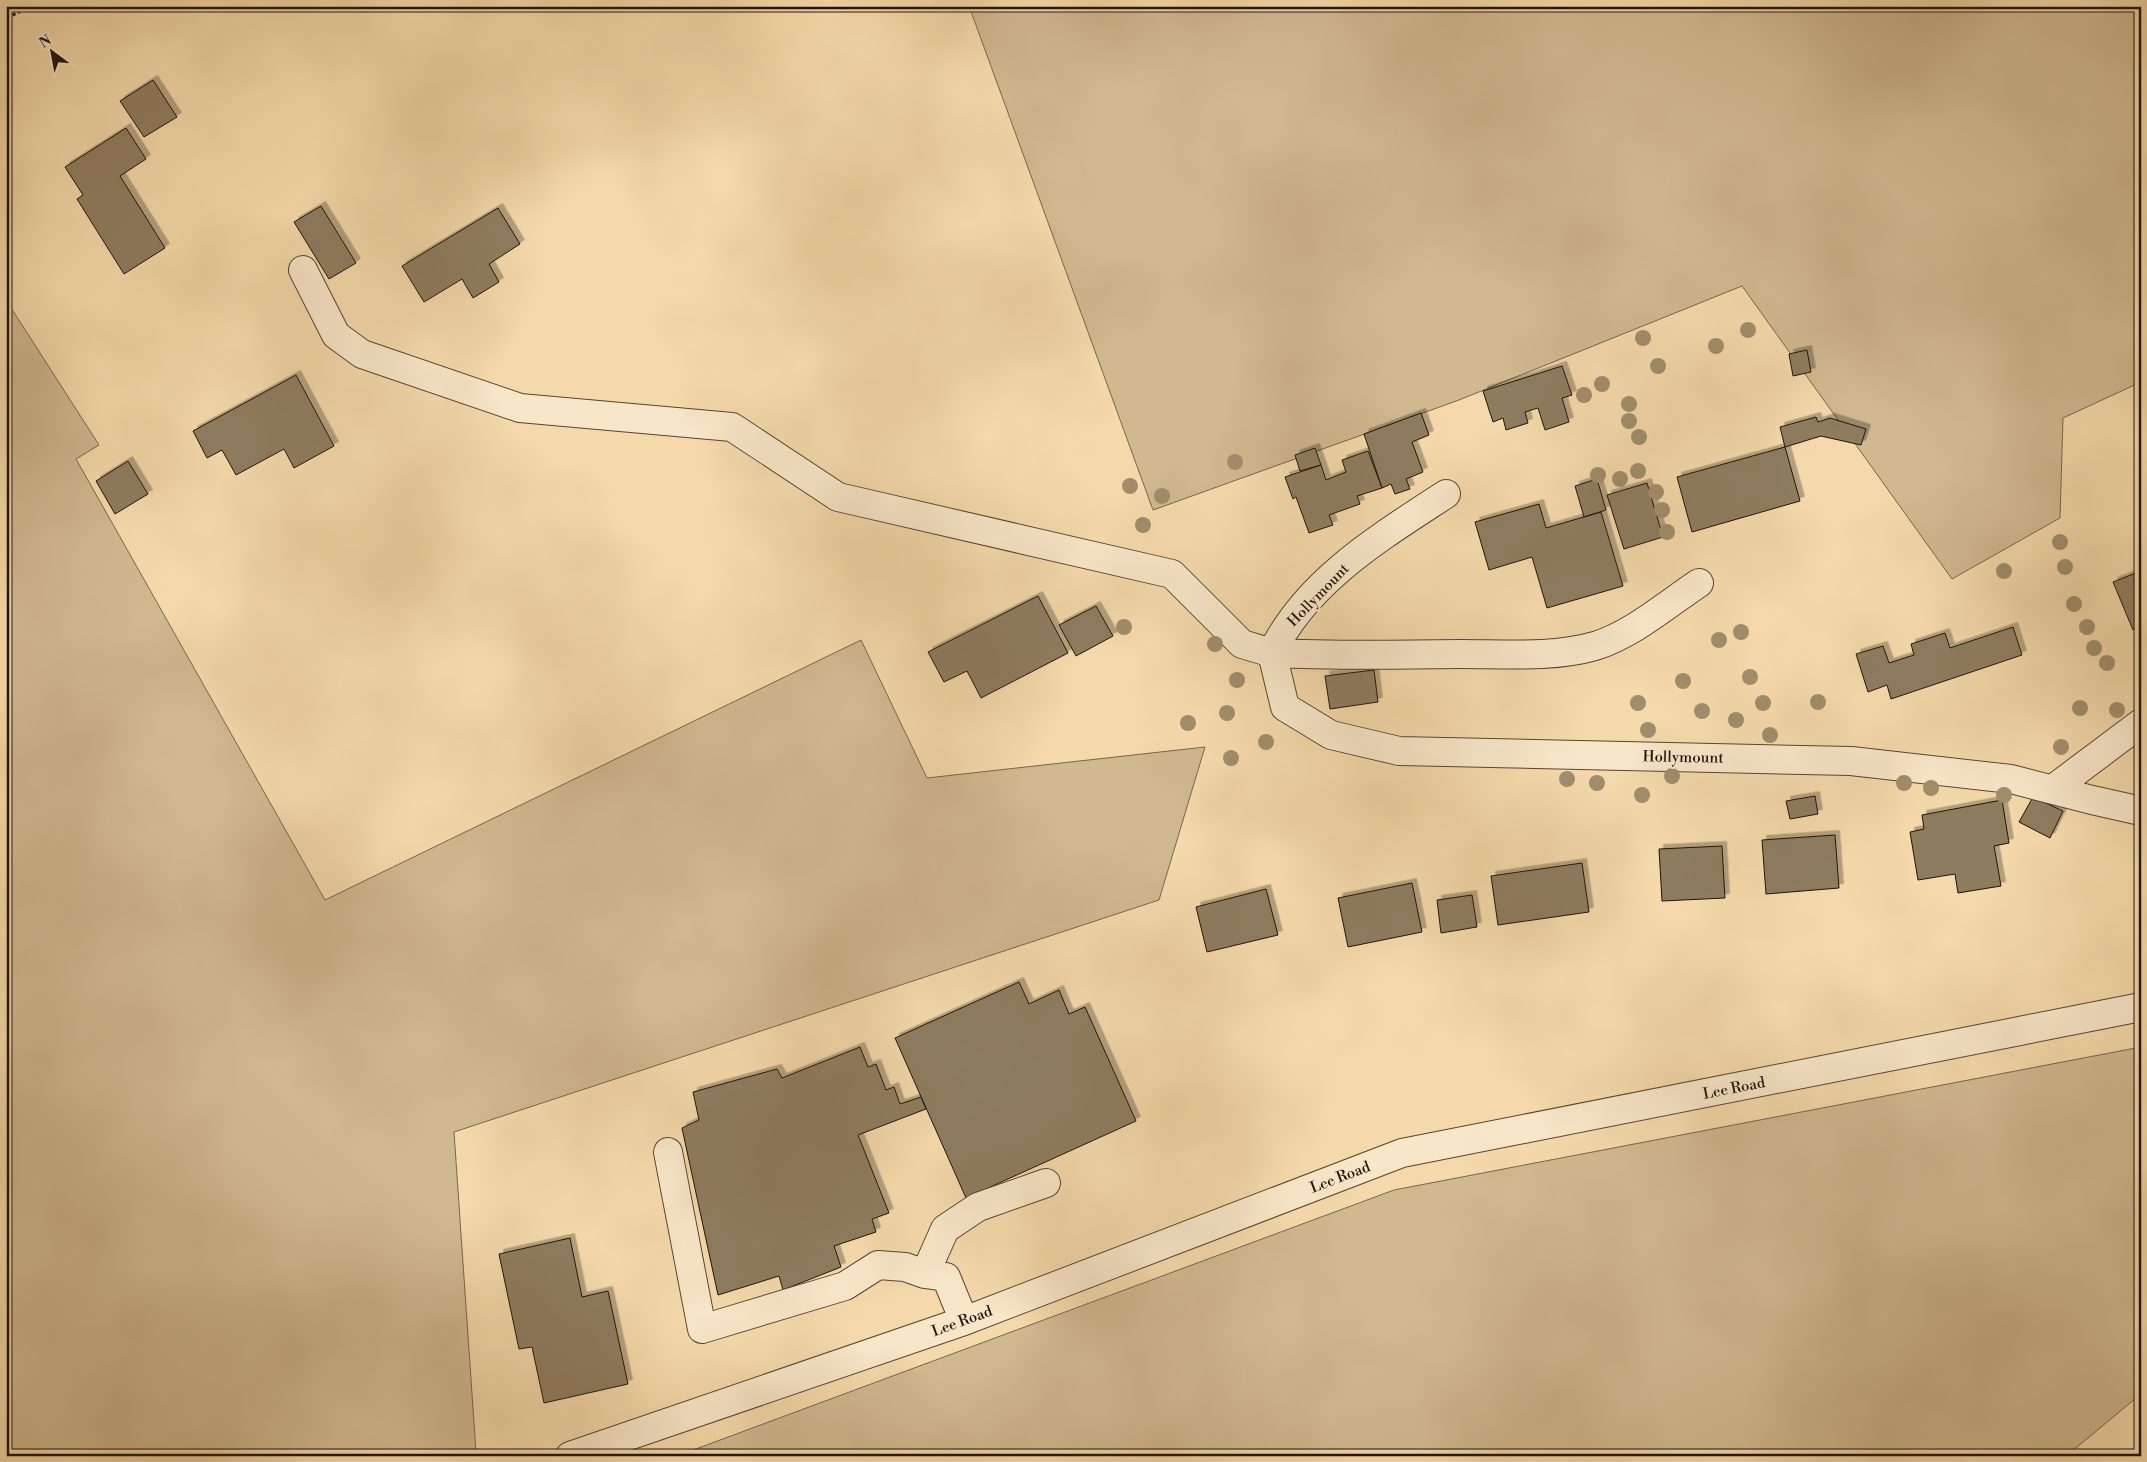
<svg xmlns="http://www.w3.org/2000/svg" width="2147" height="1462" font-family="'Libre Bodoni',serif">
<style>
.green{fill:#d0b88f;stroke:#77664e}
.building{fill:#8e7b5f;stroke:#1e150d;filter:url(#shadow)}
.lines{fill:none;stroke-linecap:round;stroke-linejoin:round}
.minor-casing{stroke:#544634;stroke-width:30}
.path{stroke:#1e150d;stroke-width:3;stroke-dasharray:4 2.5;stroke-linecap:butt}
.minor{stroke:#f8e6c8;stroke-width:28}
.tree{fill:#a18d6c}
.labels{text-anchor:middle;stroke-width:4.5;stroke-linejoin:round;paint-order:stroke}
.street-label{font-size:15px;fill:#1e150d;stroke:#f8e6c8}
</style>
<defs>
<filter id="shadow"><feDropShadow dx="4.5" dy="-4.5" stdDeviation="0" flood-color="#0004"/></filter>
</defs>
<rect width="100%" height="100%" fill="#f5d9aa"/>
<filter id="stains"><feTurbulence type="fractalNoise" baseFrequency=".004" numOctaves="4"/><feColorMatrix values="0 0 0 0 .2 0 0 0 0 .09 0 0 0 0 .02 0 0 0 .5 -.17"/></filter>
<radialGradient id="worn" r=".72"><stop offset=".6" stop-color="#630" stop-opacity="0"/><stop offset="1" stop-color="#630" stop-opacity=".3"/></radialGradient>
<path class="green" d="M969,6H2141V382L2063,418L2060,518L1952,579L1742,286L1459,400L1153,510Z
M6,300L99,445L76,459L325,900L861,640L927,778L1205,747L1159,900L454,1132L476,1452L461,1456H6Z
M2141,1047V1394L2071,1452L2033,1456H677L1394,1190Z"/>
<path class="building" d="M153,80L177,117L144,137L120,101Z
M126,128L146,159L120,176L165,248L124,274L77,199L83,195L65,167Z
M321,206L356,263L329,279L294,222Z
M498,208L520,244L489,264L499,282L473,298L462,279L424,302L402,266Z
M1807,350L1811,372L1793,376L1789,354Z
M1562,366L1572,395L1562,398L1569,422L1545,430L1538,408L1525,412L1528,423L1506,430L1503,418L1493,422L1483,391Z
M296,375L334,446L294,468L284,449L236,475L222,450L207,458L193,431Z
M1421,413L1429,435L1412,442L1423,472L1406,479L1410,489L1395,494L1391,484L1382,488L1364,434Z
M1816,417L1818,422L1830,418L1866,429L1861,445L1821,436L1785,447L1780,427Z
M1785,447L1800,501L1692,532L1677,477Z
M1315,448L1321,465L1300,471L1295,455Z
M1368,451L1382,488L1357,496L1360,504L1329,515L1333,525L1309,533L1296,497L1293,499L1285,477L1321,465L1326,480L1346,472L1342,460Z
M128,461L148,494L115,514L96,481Z
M1597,479L1606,510L1584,517L1575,486Z
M1647,483L1663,537L1624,549L1607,495Z
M1539,504L1546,528L1601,512L1623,586L1547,608L1532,557L1489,570L1475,522Z
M2141,571V626L2133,630L2113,582Z
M1038,596L1068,653L981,698L967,671L944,682L928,652Z
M1096,606L1113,636L1076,656L1059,625Z
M2013,627L2022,655L1891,699L1887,685L1868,692L1856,654L1883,646L1889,663L1914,655L1911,644L1945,633L1950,648Z
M1374,670L1378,702L1330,709L1325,676Z
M1815,796L1818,814L1790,819L1786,801Z
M2033,797L2063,811L2050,838L2019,822Z
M2002,800L2009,843L1994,846L2001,886L1958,893L1955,874L1918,880L1910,832L1924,829L1922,815Z
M1835,835L1839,888L1766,894L1762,840Z
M1722,846L1725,898L1662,901L1659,849Z
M1582,863L1589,912L1498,925L1491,876Z
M1412,883L1422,932L1348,947L1338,898Z
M1266,889L1278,935L1207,952L1196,907Z
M1472,895L1477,927L1441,933L1437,900Z
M1019,982L1029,1004L1059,990L1069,1014L1085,1007L1136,1121L966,1198L895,1038Z
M860,1047L868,1067L876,1064L886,1090L894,1087L900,1104L921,1097L926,1109L858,1135L889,1213L872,1219L876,1232L834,1246L841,1267L783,1290L779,1276L718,1295L682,1128L699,1120L693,1092L777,1069L782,1078Z
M570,1238L582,1297L608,1291L628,1384L544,1403L532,1347L519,1349L499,1254Z"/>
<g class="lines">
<g class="minor-casing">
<path id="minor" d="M303,270L336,335L362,354L520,408L732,427L838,497L1172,574L1242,644L1272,653C1306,581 1382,536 1446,494
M1699,583C1666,605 1633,634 1595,646C1553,658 1505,654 1462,654C1398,655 1335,656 1272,653L1285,707L1331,735L1399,751L1851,761L2011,779L2092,800L2141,811
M2053,789L2141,723
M668,1152L702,1329L845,1286L878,1265L905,1267L925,1274L946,1277L964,1321
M925,1274L945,1229L978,1207L1046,1183
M570,1456L964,1321L1402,1153L2141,1007"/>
</g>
<path class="path" d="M6,18L32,6"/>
<use href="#minor" class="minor"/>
</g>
<g class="tree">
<circle cx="1748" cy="330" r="8"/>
<circle cx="1643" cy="338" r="8"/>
<circle cx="1716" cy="346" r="8"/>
<circle cx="1658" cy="366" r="8"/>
<circle cx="1602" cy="384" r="8"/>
<circle cx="1584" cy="395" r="8"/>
<circle cx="1629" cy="404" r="8"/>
<circle cx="1629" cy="421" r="8"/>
<circle cx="1639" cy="437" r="8"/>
<circle cx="1235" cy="462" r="8"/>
<circle cx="1638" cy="471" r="8"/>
<circle cx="1598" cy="475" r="8"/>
<circle cx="1620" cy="479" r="8"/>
<circle cx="1130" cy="486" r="8"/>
<circle cx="1656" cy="492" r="8"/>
<circle cx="1162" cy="496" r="8"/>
<circle cx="1662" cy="510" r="8"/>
<circle cx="1143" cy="525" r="8"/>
<circle cx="1667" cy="532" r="8"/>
<circle cx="2060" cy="542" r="8"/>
<circle cx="2065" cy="567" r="8"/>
<circle cx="2004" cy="571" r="8"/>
<circle cx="2074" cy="604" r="8"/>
<circle cx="1124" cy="627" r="8"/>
<circle cx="2087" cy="627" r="8"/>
<circle cx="1741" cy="632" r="8"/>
<circle cx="1719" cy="640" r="8"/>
<circle cx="1215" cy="644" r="8"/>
<circle cx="2094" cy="648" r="8"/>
<circle cx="2107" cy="663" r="8"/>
<circle cx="1750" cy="677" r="8"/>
<circle cx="1237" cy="680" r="8"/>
<circle cx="1683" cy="681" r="8"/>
<circle cx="1818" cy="702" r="8"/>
<circle cx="1638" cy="703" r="8"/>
<circle cx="1763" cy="703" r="8"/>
<circle cx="2080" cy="708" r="8"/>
<circle cx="2117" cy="710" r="8"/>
<circle cx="1702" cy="711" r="8"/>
<circle cx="1227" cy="713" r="8"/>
<circle cx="1736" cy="720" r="8"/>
<circle cx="1188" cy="723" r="8"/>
<circle cx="1648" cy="730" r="8"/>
<circle cx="1770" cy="735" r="8"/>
<circle cx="1266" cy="742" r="8"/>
<circle cx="2061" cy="747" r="8"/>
<circle cx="1231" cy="758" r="8"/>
<circle cx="1672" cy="776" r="8"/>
<circle cx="1567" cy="779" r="8"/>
<circle cx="1597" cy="783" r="8"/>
<circle cx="1904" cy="783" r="8"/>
<circle cx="1931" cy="788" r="8"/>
<circle cx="1642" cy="795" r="8"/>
<circle cx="2004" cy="795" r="8"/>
</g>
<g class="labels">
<g class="street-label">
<text transform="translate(1318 595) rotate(-46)" y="5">Hollymount</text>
<text transform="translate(1683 757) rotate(1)" y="5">Hollymount</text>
<text transform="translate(1734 1088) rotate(-11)" y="5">Lee Road</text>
<text transform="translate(1340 1177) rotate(-21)" y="5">Lee Road</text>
<text transform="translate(962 1321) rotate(-20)" y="5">Lee Road</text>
</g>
</g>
<rect width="2147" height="1462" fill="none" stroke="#f5d9aa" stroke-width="25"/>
<rect x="8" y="8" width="2132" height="1447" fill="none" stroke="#1e150d" stroke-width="2.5"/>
<rect x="12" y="12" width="2122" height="1437" fill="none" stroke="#1e150d"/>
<g transform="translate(52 52) rotate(328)" stroke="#f8e6c8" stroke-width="4" paint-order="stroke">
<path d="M0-4L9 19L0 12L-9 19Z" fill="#1e150d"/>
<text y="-8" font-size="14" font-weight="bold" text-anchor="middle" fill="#1e150d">N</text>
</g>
<rect width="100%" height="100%" filter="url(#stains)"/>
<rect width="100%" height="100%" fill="url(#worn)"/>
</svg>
